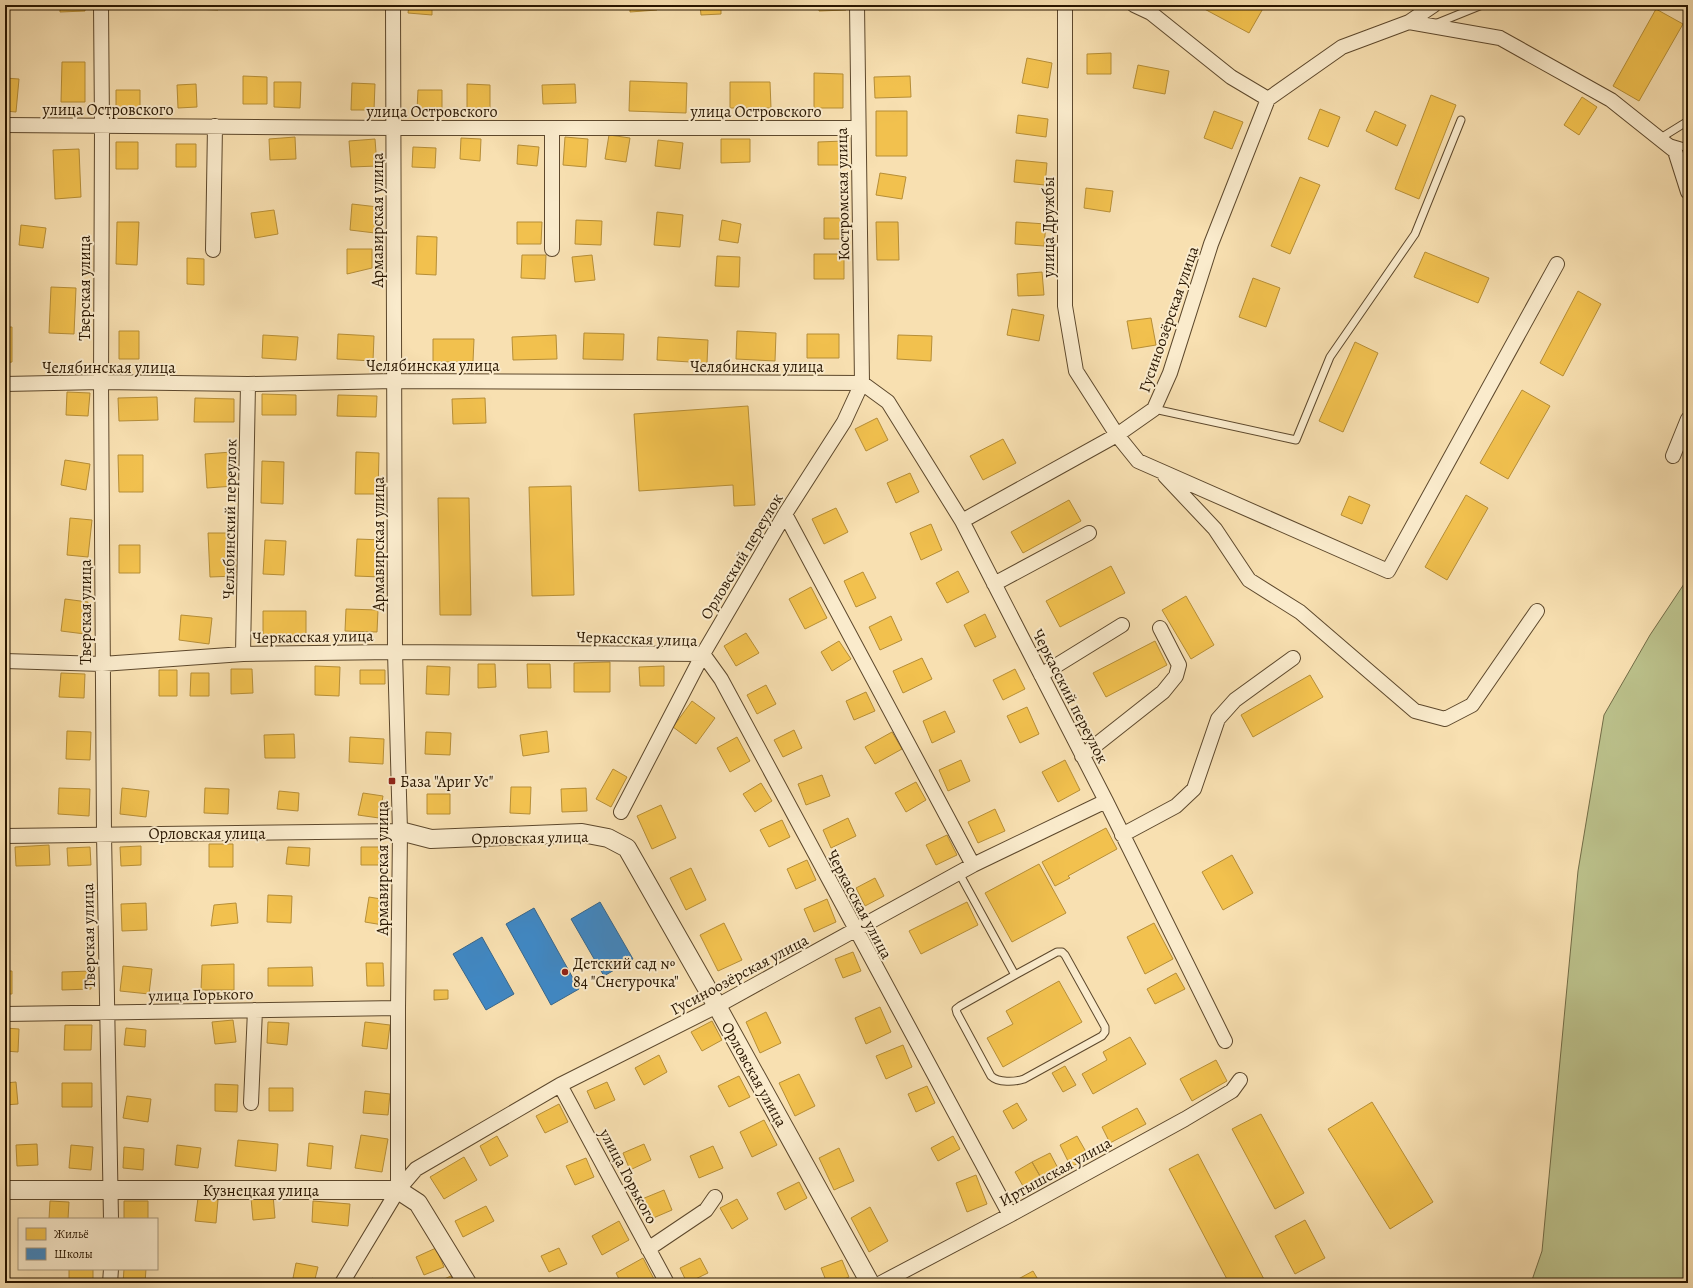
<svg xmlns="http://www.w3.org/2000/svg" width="1693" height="1288" font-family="Alegreya,serif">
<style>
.green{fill:#bcc28c;stroke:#726c46}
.homes{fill:#f2c14e;stroke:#b68e37}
.schools{fill:#3f88c5;stroke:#38668a}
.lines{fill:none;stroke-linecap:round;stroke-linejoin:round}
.service-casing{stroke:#5d482c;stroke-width:9}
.minor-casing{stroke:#5d482c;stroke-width:16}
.tertiary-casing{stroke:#5d482c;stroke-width:20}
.service{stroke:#faebcc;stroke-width:7}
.minor{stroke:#faebcc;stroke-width:14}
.tertiary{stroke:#faebcc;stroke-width:18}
.poi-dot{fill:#8f2418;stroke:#faebcc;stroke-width:1.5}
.labels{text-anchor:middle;stroke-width:4;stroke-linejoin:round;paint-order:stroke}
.street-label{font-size:16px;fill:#291600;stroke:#faebcc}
.poi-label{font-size:16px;fill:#291600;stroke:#faebcc;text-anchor:start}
</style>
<rect width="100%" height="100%" fill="#f8e0b1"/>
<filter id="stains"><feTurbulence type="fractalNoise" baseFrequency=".005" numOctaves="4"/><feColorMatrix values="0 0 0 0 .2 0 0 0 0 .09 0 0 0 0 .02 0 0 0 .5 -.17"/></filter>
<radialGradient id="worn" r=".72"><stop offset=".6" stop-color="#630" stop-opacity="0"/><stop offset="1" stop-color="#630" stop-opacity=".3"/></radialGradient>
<path class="green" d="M1688,578V1283H1531L1542,1251L1578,871L1604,715L1650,635Z"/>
<path class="homes" d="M5,5H29V7L5,8Z
M60,5H85V11L60,12Z
M194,5H218V10L194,9Z
M267,5H295L267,6Z
M409,5H432V15L408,13Z
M630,5H657V10L630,12Z
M700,5H721V14L701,15Z
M765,5H793V8L765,7Z
M819,5H846V10L819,11Z
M1197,5H1265L1249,33Z
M1656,9L1683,24L1639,101L1613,86Z
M1111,53V74H1087V54Z
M1027,58L1052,63L1048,88L1022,83Z
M62,62H85V102H61Z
M1138,65L1169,71L1165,94L1133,88Z
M814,73L843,74V108H814Z
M243,76L267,77V104H243Z
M910,76L911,97L875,98L874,77Z
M5,78L19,79L16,112L5,111Z
M630,81L687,83L686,113L629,111Z
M274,82H301L300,108L274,107Z
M730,82H770L771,108H730Z
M352,83L375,84L374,110H351Z
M196,84L197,107L178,108L177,85Z
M467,84L490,85V110H467Z
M575,84L576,103L543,104L542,85Z
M116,90H140V111L116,110Z
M418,90H442V110H417Z
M1431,95L1456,105L1419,199L1395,189Z
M1582,97L1597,107L1579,135L1564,125Z
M1320,109L1340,117L1328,147L1308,139Z
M876,111H907V156H876Z
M1214,111L1243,122L1232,149L1204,138Z
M1375,111L1406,125L1397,146L1366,131Z
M1018,115L1048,119L1046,137L1016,133Z
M609,135L630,138L626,162L605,159Z
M295,137L296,159L270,160L269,139Z
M565,137L588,139L586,167L563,165Z
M461,138L481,139L480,161L460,159Z
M375,139L377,166L351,167L349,141Z
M721,139H750V162L721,163Z
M658,140L683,143L680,169L655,166Z
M844,141V165H818V142Z
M116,142H138V169H116Z
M176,144H196V167H176Z
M518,145L539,147L537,166L517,164Z
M413,147L436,148L435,168L412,167Z
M79,149L81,197L55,199L53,150Z
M1016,160L1047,163L1045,185L1014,182Z
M880,173L906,177L902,199L876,195Z
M1300,177L1320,185L1290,254L1271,246Z
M1086,188L1113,191L1110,212L1084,208Z
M352,204L378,207L375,233L350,230Z
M274,210L278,234L255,238L251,213Z
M657,212L683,215L680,247L654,245Z
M824,218H847V239H824Z
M576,220L602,221L601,245L575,244Z
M722,220L741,224L738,243L719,240Z
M117,222H139L137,265L116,264Z
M517,222H542L541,244H517Z
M876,222H898L899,260H877Z
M1016,222L1046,224L1044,246L1015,244Z
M21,225L46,228L43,248L19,245Z
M417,236L437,237L436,275L416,274Z
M347,249H372V268L347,274Z
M1425,252L1489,278L1478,303L1414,277Z
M814,254H844V279H814Z
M522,255H546L545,279L521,278Z
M592,255L595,280L575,282L572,257Z
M717,256L740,257L739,287L715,286Z
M187,258L204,259V285L187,284Z
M1042,272L1044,295L1018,296L1017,274Z
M1253,278L1280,288L1266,327L1239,317Z
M51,287L76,288L74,334L49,333Z
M1578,291L1601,304L1563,376L1540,363Z
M1012,309L1044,315L1039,341L1007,335Z
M1151,318L1156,345L1132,349L1127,321Z
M5,327H12V362L5,363Z
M119,331H139V359H119Z
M737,331L776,333L775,361L736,359Z
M584,333L624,334L623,360L583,359Z
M338,334L374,336L373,361L337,359Z
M807,334H839V358H807Z
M263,335L298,337L296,360L262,358Z
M556,335L557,359L513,360L512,337Z
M898,335L932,336L931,361L897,359Z
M658,337L708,340L707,363L657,360Z
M433,339H474L473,362H433Z
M1355,342L1378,353L1343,432L1319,421Z
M1522,390L1550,406L1508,479L1480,463Z
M67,392L90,393L88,416L66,415Z
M262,394L296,395V415H262Z
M338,395L377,396L376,417L337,416Z
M157,397L158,420L119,421L118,398Z
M195,398L234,399V422H194Z
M485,398L486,423L453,424L452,399Z
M748,406L755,505L734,506L733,485L639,491L634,414Z
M877,418L888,440L866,451L855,429Z
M1003,439L1016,463L983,480L970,456Z
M232,452L234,486L207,488L205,454Z
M356,452L379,453L378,494H355Z
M118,455H143V492H119Z
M65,460L90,464L86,490L61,485Z
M262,461L284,462L283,504L261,503Z
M5,471H8V524H5Z
M910,473L919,492L896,503L887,483Z
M571,486L574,595L532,596L529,487Z
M1466,495L1488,508L1447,580L1425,567Z
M1349,496L1370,505L1362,524L1341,515Z
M438,498H469L471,615H440Z
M1069,500L1081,521L1023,553L1011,532Z
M836,508L848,532L824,544L812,519Z
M70,518L92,520L88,557L67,555Z
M931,524L942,550L921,560L910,533Z
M208,533H235L236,576L210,577Z
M357,539L383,540L381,577L355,576Z
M265,540L286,541L284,575L263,574Z
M119,545H140V573H119Z
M1111,566L1125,593L1060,627L1046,601Z
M958,571L969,592L947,603L936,583Z
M863,572L876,598L856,607L844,581Z
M811,587L827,618L805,629L789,599Z
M1186,596L1214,645L1191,659L1162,610Z
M65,599L88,602L85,634L61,631Z
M346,609L378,610L377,632L345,631Z
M263,611H306V639L263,638Z
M985,614L996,637L975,647L964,625Z
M181,615L212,618L209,644L179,640Z
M891,616L902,640L880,650L869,627Z
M746,633L759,653L736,666L724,646Z
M839,641L851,659L832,671L821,652Z
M1155,641L1167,665L1106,697L1093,673Z
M922,658L932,679L903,693L893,671Z
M610,662V692H574V663Z
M478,664H495L496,687L478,688Z
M527,664H550L551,688H528Z
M315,666L340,667L339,696L315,695Z
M427,666L450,667L449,695L426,694Z
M664,666V686H640L639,667Z
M231,669H252L253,693L231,694Z
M1015,669L1025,689L1003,700L993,680Z
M159,670H177V696H159Z
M360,670H385V684H360Z
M61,673L85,674L84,698L59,697Z
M191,673H209V696H190Z
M1310,675L1323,697L1253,737L1241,715Z
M766,685L776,704L757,714L747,695Z
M866,692L875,711L854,720L846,701Z
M692,701L715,718L696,744L673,727Z
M1027,707L1039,734L1020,743L1007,716Z
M945,711L955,732L932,743L923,721Z
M794,730L802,748L783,757L774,740Z
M67,731L91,732L90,760L66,759Z
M547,731L549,752L523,756L520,735Z
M426,732L451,733L450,755L425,754Z
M892,732L902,749L875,764L865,747Z
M294,734L295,758H265L264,735Z
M350,737L384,739L383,764L349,762Z
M737,737L750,761L730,772L717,748Z
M961,760L970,781L948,791L939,770Z
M1065,760L1080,790L1058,802L1042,772Z
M613,769L627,777L611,807L596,799Z
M822,775L830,796L806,805L798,784Z
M916,782L926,800L906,812L895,793Z
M761,783L772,801L755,812L743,794Z
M511,787H531L530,814L510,813Z
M59,788L90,789L89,816L58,814Z
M122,788L149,791L146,817L120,814Z
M205,788L229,789L228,814L204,813Z
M586,788L587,811L562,812L561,789Z
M279,791L299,793L298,811L277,809Z
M363,793L383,796L379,818L358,815Z
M427,794H450V814H427Z
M661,805L676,838L652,849L637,816Z
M995,809L1005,831L978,843L968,822Z
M848,818L856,836L831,848L823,830Z
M782,820L790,837L769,847L760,830Z
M1106,828L1117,849L1068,876L1070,878L1055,886L1042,862Z
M947,835L957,855L936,865L926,845Z
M209,844H233V867H209Z
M49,845L50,865L16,866L15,847Z
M141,846V865L121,866L120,847Z
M90,847L91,865L68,866L67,848Z
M288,847L310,848L309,866L286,864Z
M361,847H381V865H361Z
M1232,855L1253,893L1223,910L1202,872Z
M807,860L816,880L796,889L787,869Z
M1039,864L1066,913L1012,942L985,893Z
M691,868L706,900L686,910L670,878Z
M875,878L884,896L865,906L856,888Z
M268,895L292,896L291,923L267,922Z
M369,897L387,900L383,925L365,922Z
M827,899L836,922L814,932L804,909Z
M967,902L978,925L921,954L909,931Z
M146,903L147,930L122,931L121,904Z
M236,903L238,923L211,926L214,905Z
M724,923L742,960L718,971L700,935Z
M1154,923L1173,959L1145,974L1127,937Z
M853,952L861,971L843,978L835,959Z
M366,963H383L384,986H367Z
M234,964V990H201L202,965Z
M123,966L152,969L149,994L120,991Z
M312,967L313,986H268V968Z
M5,971H12V994H5Z
M91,971V989L62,990V972Z
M1176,973L1185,989L1155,1004L1147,989Z
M1059,981L1082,1022L1003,1067L987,1038L1013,1024L1006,1011Z
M434,990H448V999L434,1000Z
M880,1007L891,1032L866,1044L855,1018Z
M766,1012L781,1043L760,1053L746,1022Z
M233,1020L236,1042L215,1044L212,1022Z
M712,1021L722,1040L702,1051L691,1032Z
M268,1022L289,1023L287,1045L267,1043Z
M365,1022L390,1025L387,1049L362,1046Z
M65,1025H92L91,1050H64Z
M5,1028L19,1029L18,1052L5,1051Z
M126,1028L146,1030L145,1047L124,1045Z
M1130,1037L1146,1064L1093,1094L1082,1074L1107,1060L1103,1052Z
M903,1045L912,1067L886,1079L876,1056Z
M659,1055L667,1072L644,1085L635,1068Z
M1216,1060L1227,1081L1192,1101L1180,1079Z
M1065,1066L1076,1085L1063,1092L1052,1073Z
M799,1074L815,1106L795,1116L779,1083Z
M739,1076L750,1097L729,1107L718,1086Z
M16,1082L18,1104L5,1105V1083Z
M607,1082L615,1100L595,1109L587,1091Z
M62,1083H92V1107H62Z
M215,1084L238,1085L237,1112L215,1111Z
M927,1086L935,1103L916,1112L908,1094Z
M269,1088H293V1111H269Z
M365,1091L390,1094L388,1115L363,1113Z
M127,1096L151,1099L148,1122L123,1118Z
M1372,1102L1433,1202L1390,1229L1328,1129Z
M1017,1103L1027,1120L1013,1129L1003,1111Z
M559,1104L568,1122L545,1133L536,1116Z
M1137,1108L1146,1124L1110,1143L1102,1127Z
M1261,1114L1304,1193L1275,1209L1232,1129Z
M764,1120L777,1145L752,1157L740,1132Z
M361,1135L388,1139L382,1172L355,1168Z
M497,1136L508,1156L490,1166L480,1146Z
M953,1136L960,1149L938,1161L931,1148Z
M1077,1136L1089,1157L1071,1167L1060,1145Z
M238,1140L278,1144L276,1171L235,1166Z
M309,1143L333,1146L331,1169L307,1166Z
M37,1144L38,1165L17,1166L16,1145Z
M644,1144L651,1160L630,1170L623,1153Z
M71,1145L93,1147L91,1170L69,1168Z
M177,1145L201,1148L198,1168L175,1165Z
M713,1146L723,1168L699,1178L690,1156Z
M124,1147L144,1149L143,1170L123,1168Z
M839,1148L854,1181L834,1190L819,1158Z
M1050,1153L1061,1174L1044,1183L1032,1162Z
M1198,1154L1266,1283H1229L1169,1169Z
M464,1157L477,1180L444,1199L430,1177Z
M586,1158L594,1177L575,1185L566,1166Z
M1032,1162L1044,1183L1027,1193L1015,1172Z
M976,1175L987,1204L967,1212L956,1183Z
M799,1182L807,1198L785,1210L777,1193Z
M664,1190L672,1210L651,1219L642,1199Z
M273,1195L275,1218L253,1220L251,1198Z
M198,1198L218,1200L216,1223L195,1221Z
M737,1199L748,1219L732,1229L720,1208Z
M50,1201L69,1202L68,1219H49Z
M124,1201H148V1219H124Z
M313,1201L350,1204L348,1226L312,1222Z
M486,1206L494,1221L463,1237L455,1221Z
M870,1207L888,1241L869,1252L851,1218Z
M1305,1220L1325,1258L1295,1274L1275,1236Z
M619,1221L629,1240L602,1255L592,1236Z
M436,1248L444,1267L424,1275L416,1257Z
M559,1248L567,1264L549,1272L541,1256Z
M643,1258L654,1279L647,1283H621L616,1273Z
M700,1258L708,1273L687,1283L680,1268Z
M842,1260L849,1277L835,1283H827L821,1268Z
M296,1263L318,1267L314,1283H292Z
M69,1269H93V1283H69Z
M124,1269H146L145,1283H123Z
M1033,1271L1040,1283H1011Z
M451,1276L454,1283H435Z
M373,1278L376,1283H364Z
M508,1279L511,1283H502Z"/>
<path class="schools" d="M600,902L633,959L604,976L571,919Z
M534,908L579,989L551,1005L506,924Z
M482,937L514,994L486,1010L453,954Z"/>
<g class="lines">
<g class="service-casing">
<path id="service" d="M1435,24L1482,5
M1659,139L1688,121
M1671,143L1688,148
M1154,409L1296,440L1330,357L1415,234L1461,120
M959,873L1015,975L960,1006L956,1009L957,1013L991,1076C998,1083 1015,1082 1024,1079L1102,1036L1105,1032V1027L1065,955L1062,952H1057L1015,975"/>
</g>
<g class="minor-casing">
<path id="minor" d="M101,5L102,125L101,382L104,834L111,1219
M1065,5V306L1076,371L1117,435L1138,461L1388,571L1557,264
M1134,5L1151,13L1231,77L1268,99
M1409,22L1500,38L1611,100L1675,151L1688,192
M1268,99L1342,47L1409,22L1434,5
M5,125L394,128H858
M552,128V249
M213,250L215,126
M862,383L888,402L962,521L1106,801L1225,1041
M5,384L101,382L248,384L394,381L862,383
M1673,456L1688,419
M1165,476L1215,529L1249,580L1300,612L1415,711L1445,719L1472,705L1537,611
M785,514L973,865
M962,521L1117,435L1154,409L1170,373L1211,244L1268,99
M994,584L1089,533
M243,654L248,384
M5,661L102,664L243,654L395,652L703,654L721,679L1010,1215
M1041,675L1122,625
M1082,756L1163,692L1176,676L1179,665L1160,628
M621,812L703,654L785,514L844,422L862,383L857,5
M1122,835L1176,806L1194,789L1218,719L1235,700L1293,658
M5,836L400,831
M5,1014L398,1008
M560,1085L667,1283
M251,1103L255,1010
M398,1190L416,1169L560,1085L717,1006L973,865L1106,801
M648,1249L706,1210L715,1197
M110,1283L111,1269
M342,1283L398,1190V1008L400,831L395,652L393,5
M881,1283L1010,1215L1185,1119L1232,1091L1240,1080"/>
</g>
<g class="tertiary-casing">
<path id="tertiary" d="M400,831L431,839L582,833L608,838L627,848L717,1006L870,1283
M5,1190H398L418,1203L467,1283"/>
</g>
<use href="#service" class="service"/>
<use href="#minor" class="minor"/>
<use href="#tertiary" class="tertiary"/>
</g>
<g class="poi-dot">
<rect x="388" y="777" width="8" height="8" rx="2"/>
<circle cx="565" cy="972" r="4"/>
</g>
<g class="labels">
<g class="street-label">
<text x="108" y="115">улица Островского</text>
<text x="432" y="117">улица Островского</text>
<text x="756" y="117">улица Островского</text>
<text transform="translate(842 194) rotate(-91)" y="6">Костромская улица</text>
<text transform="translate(377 220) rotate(-90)" y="6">Армавирская улица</text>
<text transform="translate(1048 227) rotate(-90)" y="6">улица Дружбы</text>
<text transform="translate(84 288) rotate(-90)" y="6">Тверская улица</text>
<text transform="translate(1168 319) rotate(-71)" y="6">Гусиноозёрская улица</text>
<text x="433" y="371">Челябинская улица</text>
<text x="757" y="372">Челябинская улица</text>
<text x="109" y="373">Челябинская улица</text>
<text transform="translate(229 519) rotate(-89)" y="6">Челябинский переулок</text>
<text transform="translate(378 544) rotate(-90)" y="6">Армавирская улица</text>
<text transform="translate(741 556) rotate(-59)" y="6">Орловский переулок</text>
<text transform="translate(85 612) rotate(-90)" y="6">Тверская улица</text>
<text transform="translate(313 636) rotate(-1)" y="6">Черкасская улица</text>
<text transform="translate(637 638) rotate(2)" y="6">Черкасская улица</text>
<text transform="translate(1071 696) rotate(63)" y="6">Черкасский переулок</text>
<text x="207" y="839">Орловская улица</text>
<text transform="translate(530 837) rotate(-1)" y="6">Орловская улица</text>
<text transform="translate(382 868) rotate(-90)" y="6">Армавирская улица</text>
<text transform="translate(860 904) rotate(62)" y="6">Черкасская улица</text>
<text transform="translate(88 936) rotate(-91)" y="6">Тверская улица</text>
<text transform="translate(739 974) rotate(-28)" y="6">Гусиноозёрская улица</text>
<text transform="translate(201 994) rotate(-1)" y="6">улица Горького</text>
<text transform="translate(755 1074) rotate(61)" y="6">Орловская улица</text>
<text transform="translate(1055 1171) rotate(-29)" y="6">Иртышская улица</text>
<text transform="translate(629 1176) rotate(62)" y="6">улица Горького</text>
<text x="261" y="1196">Кузнецкая улица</text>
</g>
<g class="poi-label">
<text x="400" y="787">База "Ариг Ус"</text>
<text x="573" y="969">Детский сад №<tspan x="573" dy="18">84 "Снегурочка"</tspan></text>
</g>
</g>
<rect width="1693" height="1288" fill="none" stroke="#f8e0b1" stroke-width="20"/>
<rect x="6" y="6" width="1681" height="1276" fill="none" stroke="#291600" stroke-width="2"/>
<rect x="10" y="10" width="1673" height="1268" fill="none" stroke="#291600"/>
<rect x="18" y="1218" width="140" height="52" fill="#faebcc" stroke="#a6967a"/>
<rect x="26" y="1228" width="20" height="12" fill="#f2c14e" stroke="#a6967a"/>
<text x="54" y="1238" font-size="12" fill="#291600">Жильё</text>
<rect x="26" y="1248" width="20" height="12" fill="#3f88c5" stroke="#a6967a"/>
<text x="54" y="1258" font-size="12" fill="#291600">Школы</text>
<rect width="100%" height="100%" filter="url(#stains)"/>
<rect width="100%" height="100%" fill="url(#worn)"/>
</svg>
